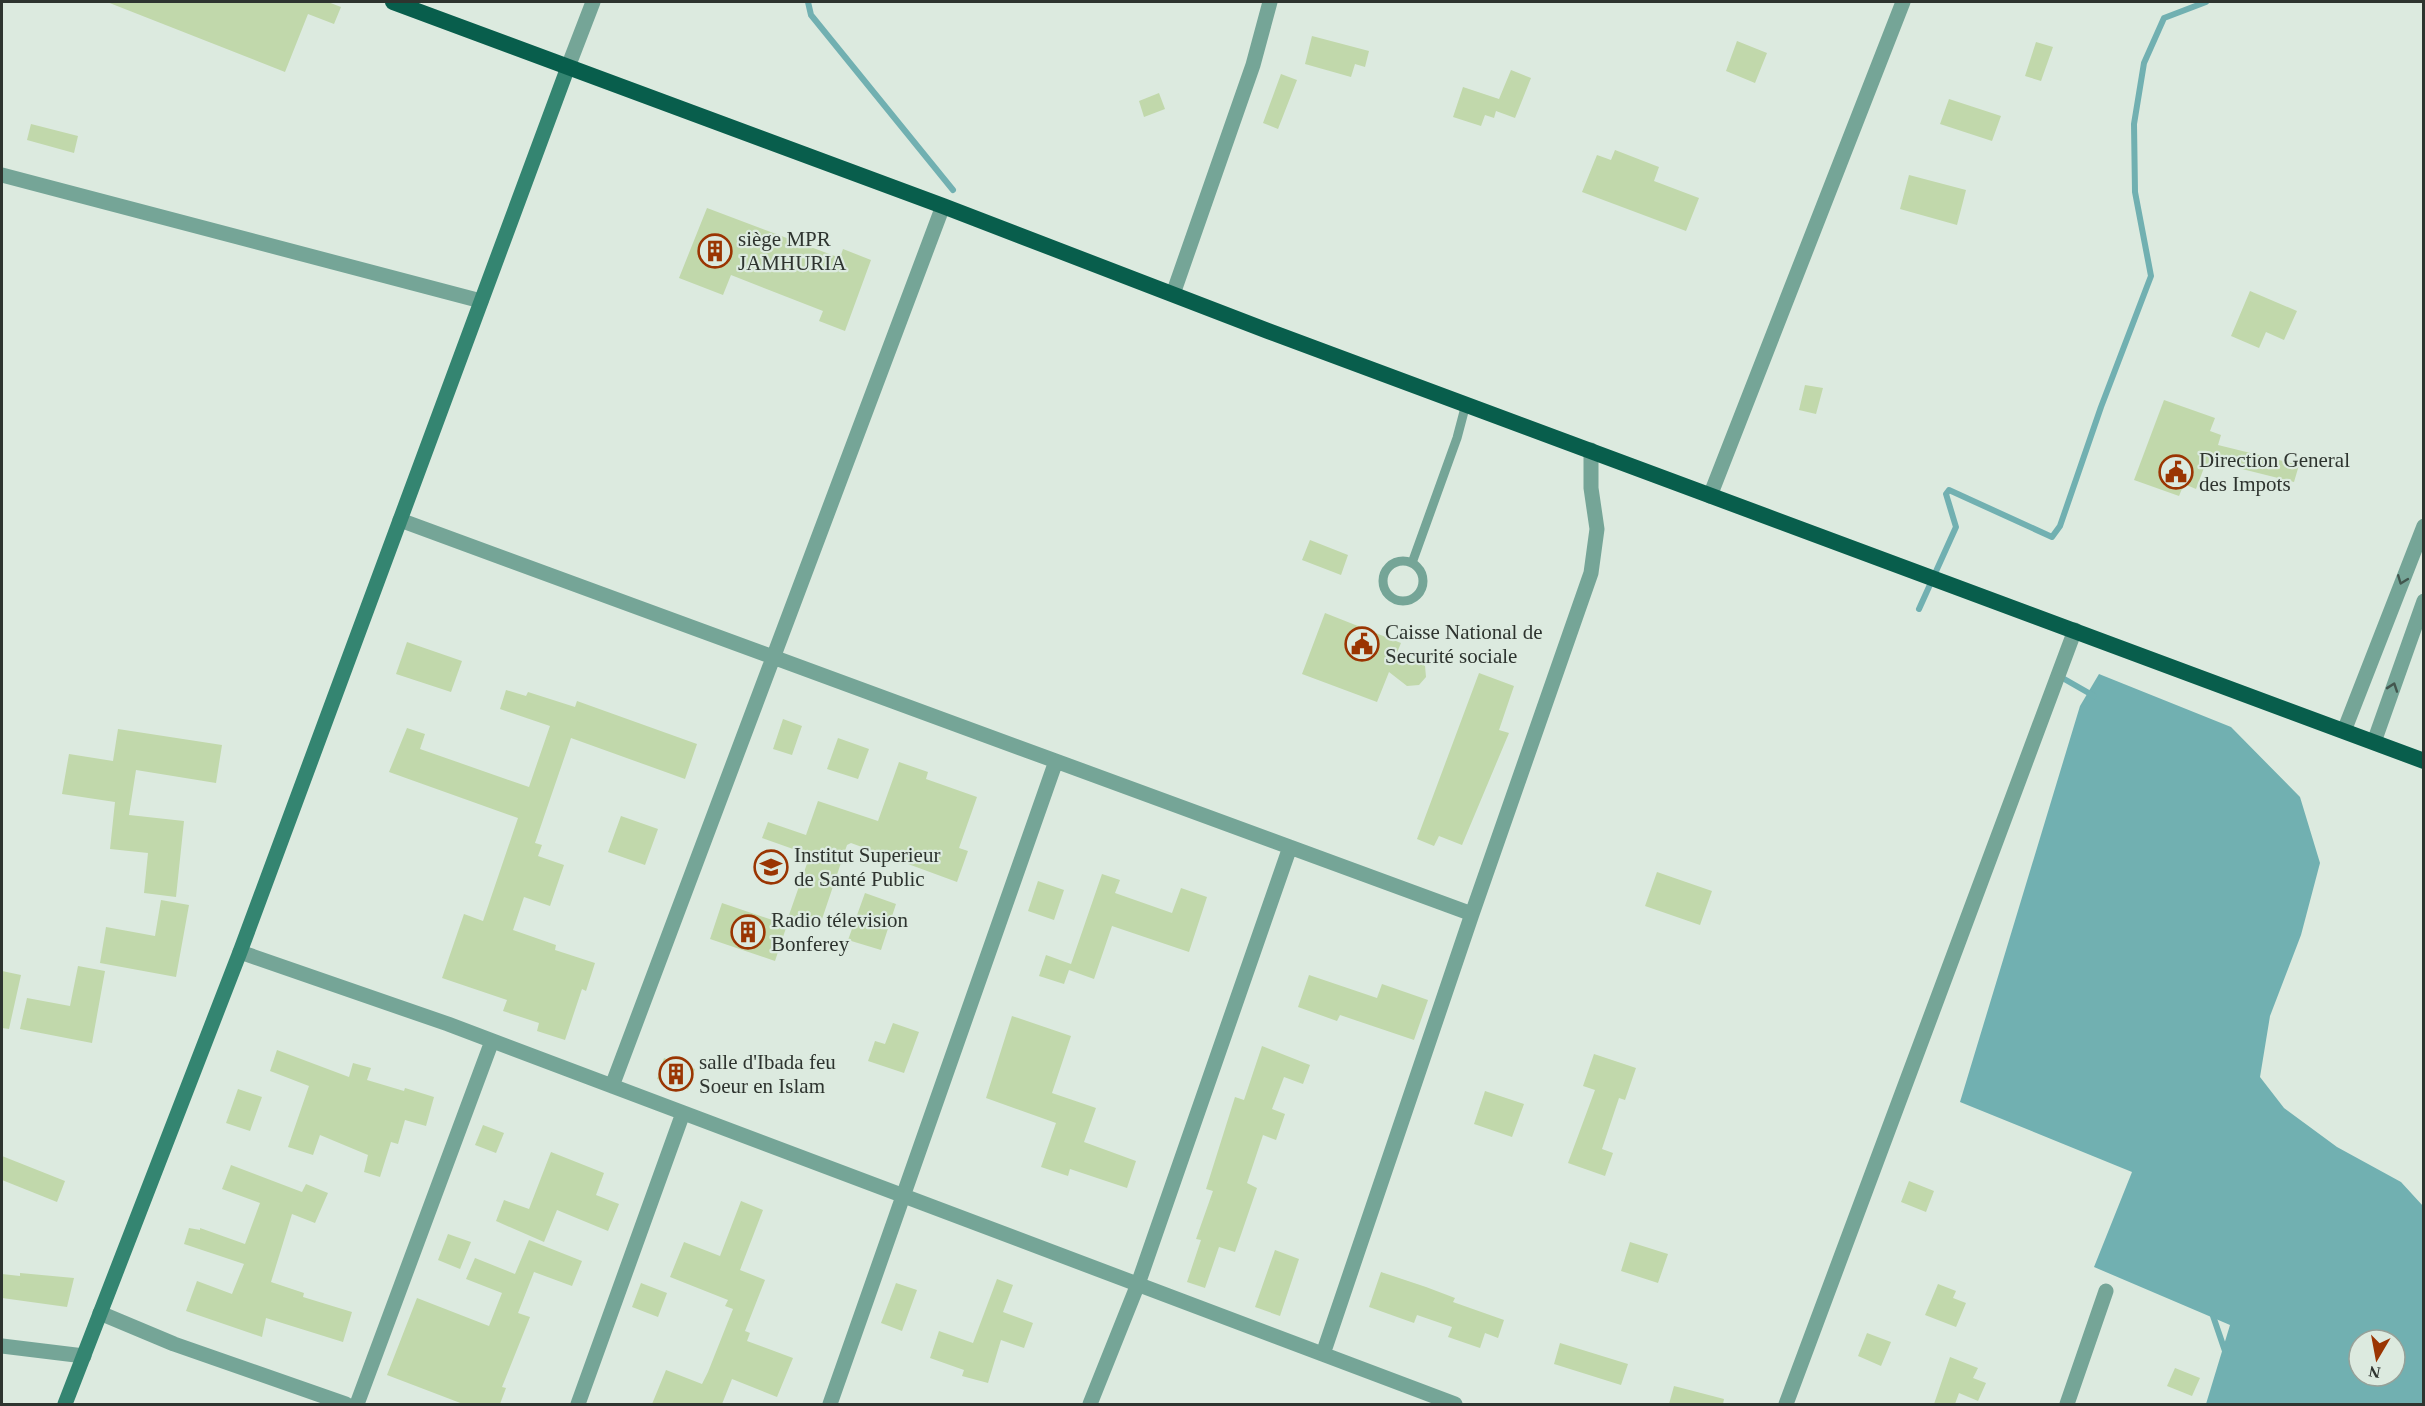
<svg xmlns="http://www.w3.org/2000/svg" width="2425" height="1406" font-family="'Times New Roman',serif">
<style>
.water{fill:#71b0b1;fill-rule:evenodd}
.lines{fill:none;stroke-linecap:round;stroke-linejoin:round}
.stream{stroke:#71b0b1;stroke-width:6}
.building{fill:#c1d8ab}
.service{stroke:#75a597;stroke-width:9}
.minor{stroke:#75a597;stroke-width:15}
.secondary{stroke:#348571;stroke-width:15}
.trunk{stroke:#085e4c;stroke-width:16}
.oneway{stroke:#43564e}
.labels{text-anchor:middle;stroke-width:4.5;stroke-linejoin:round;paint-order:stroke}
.poi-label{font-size:21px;fill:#2e342f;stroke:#dceadf;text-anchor:start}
</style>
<rect width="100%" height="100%" fill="#dceadf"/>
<path class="water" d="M2099,674L2231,727L2300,797L2320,863L2301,935L2270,1016L2260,1077L2284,1108L2337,1147L2401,1182L2423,1206V1404H2206L2230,1325L2094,1267L2132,1172L1960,1102L2080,706ZM2359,1340H2395V1376H2359Z"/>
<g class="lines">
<path class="stream" d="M808,2L811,15L953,190
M1919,609L1956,527L1946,494L1949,490L2052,537L2060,526L2101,407L2151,276L2135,192L2134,124L2144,63L2164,18L2206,2
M2059,676L2094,696
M2212,1313L2225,1351"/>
</g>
<path class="building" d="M107,2H328L341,7L334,24L308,14L285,72Z
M1312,36L1369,51L1365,67L1355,64L1351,77L1305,64Z
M1737,41L1767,53L1755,83L1726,71Z
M2036,42L2053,47L2041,81L2025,76Z
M1511,70L1531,78L1515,118L1496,111L1494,118L1485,115L1481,126L1453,117L1463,87L1499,99Z
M1281,74L1297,80L1278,129L1263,123Z
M1159,93L1165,109L1144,117L1139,101Z
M1949,99L2001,116L1992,141L1940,124Z
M31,124L78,136L74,153L27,140Z
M1615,150L1659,167L1654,181L1699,198L1686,231L1582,192L1597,155L1611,160Z
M1909,175L1966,190L1957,225L1900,209Z
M707,208L840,258L843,249L871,260L845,331L819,321L823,311L731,275L723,295L679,278Z
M2250,291L2297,311L2284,340L2266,332L2259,348L2231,336Z
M1805,385L1823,388L1816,414L1799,410Z
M2164,400L2215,418L2210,431L2221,435L2218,445L2299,465L2294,482L2214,462L2212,467L2205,465L2196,489L2184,484L2179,496L2134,480Z
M1310,540L1348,555L1341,575L1302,560Z
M1325,613L1401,643L1394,660L1416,659L1425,666L1426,677L1419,685L1407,686L1389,672L1377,702L1302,674Z
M407,642L462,661L451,692L396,674Z
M1479,673L1514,686L1499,730L1509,733L1462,845L1439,836L1434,846L1417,839Z
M506,690L526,696L528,692L575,707L577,701L697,744L685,779L571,738L535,843L542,845L538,856L564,865L550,906L524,897L513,930L556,945L555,950L595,963L586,991L582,989L565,1040L537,1031L539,1023L503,1011L507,1000L442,978L464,914L483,921L518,818L389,772L407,728L425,734L420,749L529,787L550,726L500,709Z
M783,719L802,726L792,755L773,749Z
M118,729L222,745L216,783L136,770L129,815L184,821L176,897L144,893L148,853L110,849L115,802L62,794L69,754L113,761Z
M838,738L869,749L858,779L827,769Z
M899,762L928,772L926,779L977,797L959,848L968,851L957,882L851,843L847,845L820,925L789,915L810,855L762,838L768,822L806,835L818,801L878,821Z
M621,816L658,829L645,865L608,852Z
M1657,872L1712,891L1700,925L1645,906Z
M1102,874L1120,880L1115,893L1172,913L1181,888L1207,897L1189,952L1112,926L1094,979L1069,970L1064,984L1039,976L1046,955L1071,964Z
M1038,881L1064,890L1054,920L1028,911Z
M865,893L896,904L881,950L848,940Z
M161,900L189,905L176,977L100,963L106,927L155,936Z
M722,903L787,925L775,961L710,939Z
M78,966L105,971L92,1043L20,1029L27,998L70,1006Z
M2,971L21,975L9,1029L2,1028Z
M1309,975L1377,998L1382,984L1428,1000L1414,1040L1340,1015L1337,1021L1298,1007Z
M1012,1016L1071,1036L1052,1093L1096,1108L1084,1142L1136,1161L1127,1188L1070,1169L1068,1176L1041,1167L1056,1123L986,1098Z
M893,1023L919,1032L904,1073L868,1061L875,1041L885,1044Z
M1262,1046L1310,1065L1303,1084L1284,1077L1272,1109L1285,1114L1276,1140L1263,1135L1247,1183L1257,1188L1235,1252L1219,1247L1205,1288L1187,1282L1201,1240L1196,1239L1213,1191L1206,1189L1235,1097L1244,1100Z
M277,1050L349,1077L353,1063L371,1068L367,1080L404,1091L405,1088L434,1097L426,1126L405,1120L398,1144L391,1142L380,1177L364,1172L368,1155L320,1135L313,1155L288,1147L309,1086L270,1071Z
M1594,1054L1636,1068L1625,1100L1619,1098L1602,1149L1613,1153L1605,1176L1568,1163L1595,1090L1583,1086Z
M664,1058L695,1069L688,1089L657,1079Z
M238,1089L262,1097L250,1131L226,1123Z
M1485,1091L1524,1104L1512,1137L1474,1124Z
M483,1125L504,1133L496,1153L475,1145Z
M551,1152L604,1173L596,1195L619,1204L608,1231L557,1210L544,1242L496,1221L504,1200L529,1209Z
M2,1156L65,1181L57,1202L2,1180Z
M231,1165L302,1192L306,1184L328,1193L315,1223L292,1214L271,1282L304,1293L303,1297L352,1312L343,1342L266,1318L262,1337L186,1311L197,1281L232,1294L244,1264L184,1244L189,1228L200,1230V1228L245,1244L260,1203L222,1189Z
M1909,1181L1934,1191L1926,1212L1901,1202Z
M741,1201L763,1210L740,1270L765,1280L745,1331L750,1333L747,1341L793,1358L777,1397L732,1379L722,1404H652L666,1370L702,1384L708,1372L733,1309L725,1306L728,1300L670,1277L684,1242L720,1256Z
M448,1234L471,1242L460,1269L438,1260Z
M529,1240L582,1261L572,1286L534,1272L518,1313L530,1317L502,1387L506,1388L500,1404H463L387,1375L417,1298L489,1326L502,1293L466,1279L475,1258L515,1274Z
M1630,1242L1668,1254L1658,1283L1621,1271Z
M1275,1250L1299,1259L1280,1316L1255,1307Z
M1381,1272L1426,1287L1455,1298L1453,1302L1504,1320L1498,1338L1485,1333L1480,1348L1448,1337L1452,1327L1417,1315L1414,1323L1369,1307Z
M20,1273L74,1278L67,1307L2,1298V1274L20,1276Z
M997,1279L1013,1285L1003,1312L1033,1323L1024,1348L1001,1340L988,1383L962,1376L964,1370L930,1358L939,1331L973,1343Z
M641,1283L667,1293L658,1317L632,1307Z
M896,1283L917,1290L902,1331L881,1323Z
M1938,1284L1956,1291L1953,1298L1966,1303L1956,1327L1925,1315Z
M1867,1333L1891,1342L1881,1366L1858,1356Z
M1560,1343L1628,1364L1621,1385L1554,1364Z
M1950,1357L1978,1368L1973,1378L1986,1383L1978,1401L1959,1393L1955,1404H1934Z
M2175,1368L2200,1378L2192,1396L2167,1386Z
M1674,1386L1724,1399L1723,1404H1669Z"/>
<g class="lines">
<path class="service" d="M1383 581a20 20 0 1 1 40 0a20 20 0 1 1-40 0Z
M1412,563L1457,438L1466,404"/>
<path class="minor" d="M568,67L593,2
M2,175L481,301
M1173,294L1253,65L1270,2
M1710,496L1903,2
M400,520L1472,914
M2344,731L2424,526
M2374,742L2424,601
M240,952L448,1024L1455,1404
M612,1086L943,206
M100,1313L174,1344L346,1404
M2,1346L84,1356
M1323,1354L1472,914L1591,573L1597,529L1591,488V450
M357,1404L492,1041
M578,1404L683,1113
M830,1404L1056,761
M1090,1404L1138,1284L1290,847
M1786,1404L2075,630
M2067,1404L2106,1291"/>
<path class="secondary" d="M65,1404L240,952L568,67"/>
<path class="trunk" d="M393,2L943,206L1268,331L2424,761"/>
</g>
<defs><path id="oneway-chevron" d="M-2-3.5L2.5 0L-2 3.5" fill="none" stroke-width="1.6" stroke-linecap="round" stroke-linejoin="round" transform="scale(1.5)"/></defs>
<g class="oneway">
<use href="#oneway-chevron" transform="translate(2402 580) rotate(111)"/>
<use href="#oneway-chevron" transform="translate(2393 687) rotate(-71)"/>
</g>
<defs>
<g id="building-ring" transform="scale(1.725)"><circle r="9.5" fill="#dceadf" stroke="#9a3502" stroke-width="1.5"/><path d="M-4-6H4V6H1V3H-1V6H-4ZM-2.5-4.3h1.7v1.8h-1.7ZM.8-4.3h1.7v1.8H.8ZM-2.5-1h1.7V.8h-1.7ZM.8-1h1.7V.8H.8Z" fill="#9a3502"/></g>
<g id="civic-ring" transform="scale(1.725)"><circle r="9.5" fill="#dceadf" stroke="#9a3502" stroke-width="1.5"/><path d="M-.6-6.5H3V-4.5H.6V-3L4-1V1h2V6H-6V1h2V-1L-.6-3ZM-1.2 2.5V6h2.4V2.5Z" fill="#9a3502"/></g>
<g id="school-ring" transform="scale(1.725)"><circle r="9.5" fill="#dceadf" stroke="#9a3502" stroke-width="1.5"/><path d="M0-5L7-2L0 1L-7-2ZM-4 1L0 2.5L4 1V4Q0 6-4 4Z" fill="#9a3502"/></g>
</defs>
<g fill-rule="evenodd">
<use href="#building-ring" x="715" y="251"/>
<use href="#civic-ring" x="2176" y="472"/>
<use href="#civic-ring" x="1362" y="644"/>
<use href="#school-ring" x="771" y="867"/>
<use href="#building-ring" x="748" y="932"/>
<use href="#building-ring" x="676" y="1074"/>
</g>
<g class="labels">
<g class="poi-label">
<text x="738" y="246">siège MPR<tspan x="738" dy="24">JAMHURIA</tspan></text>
<text x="2199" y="467">Direction General<tspan x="2199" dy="24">des Impots</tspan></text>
<text x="1385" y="639">Caisse National de<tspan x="1385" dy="24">Securité sociale</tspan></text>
<text x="794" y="862">Institut Superieur<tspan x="794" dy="24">de Santé Public</tspan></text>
<text x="771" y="927">Radio télevision<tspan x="771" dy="24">Bonferey</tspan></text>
<text x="699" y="1069">salle d'Ibada feu<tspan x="699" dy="24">Soeur en Islam</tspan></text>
</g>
</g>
<rect width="2425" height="1406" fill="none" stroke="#2e342f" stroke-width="6"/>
<g transform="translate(2377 1358) rotate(190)"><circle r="28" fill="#dceadf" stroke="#96a199" stroke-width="1.5"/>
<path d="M0-4.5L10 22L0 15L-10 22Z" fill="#9a3502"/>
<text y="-9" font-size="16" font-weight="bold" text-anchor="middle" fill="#2e342f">N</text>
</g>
</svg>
